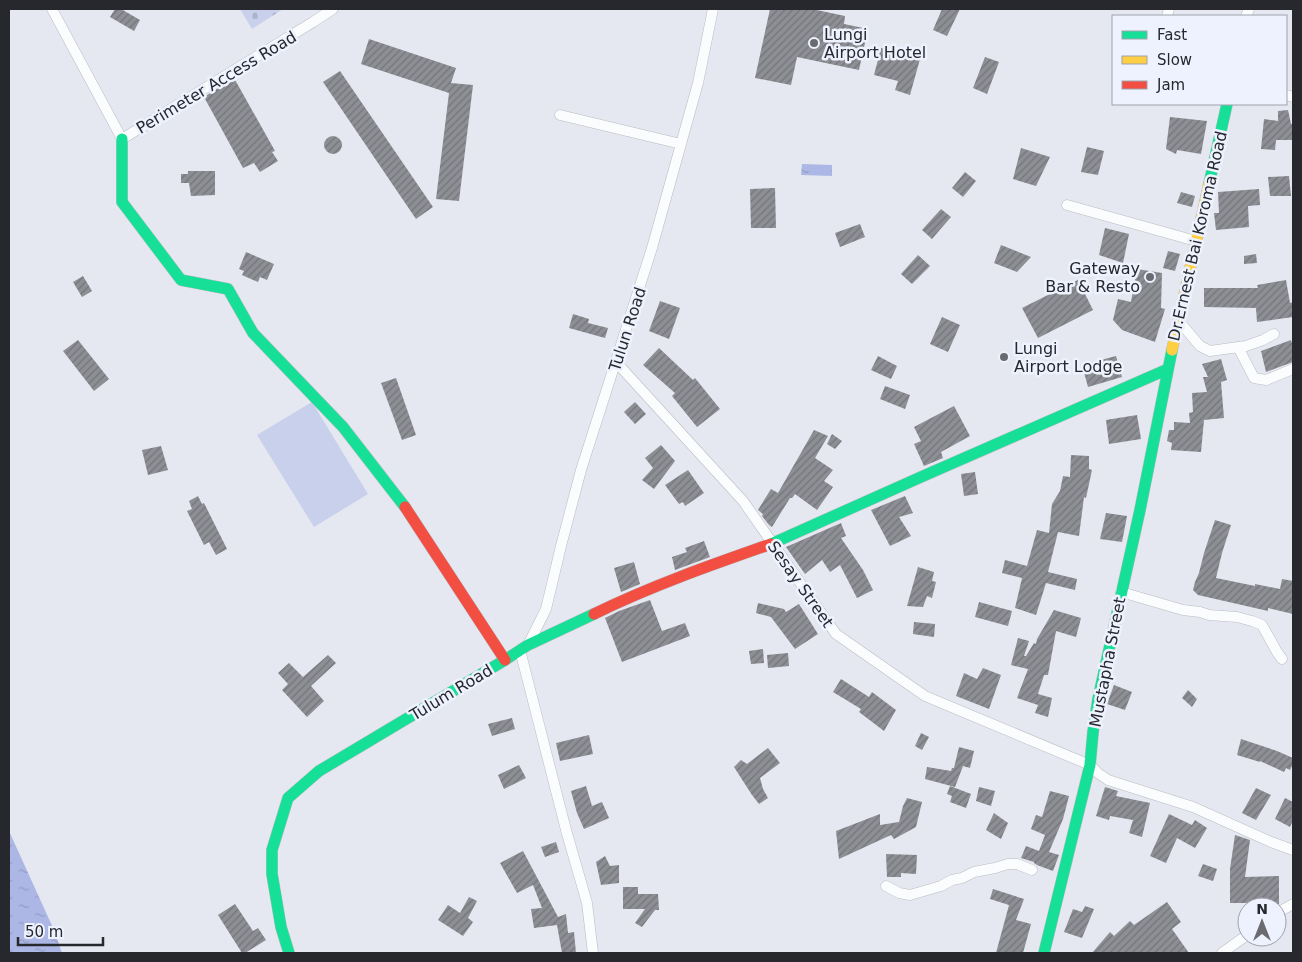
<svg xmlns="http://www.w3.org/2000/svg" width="1302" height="962" font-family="'DejaVu Sans',sans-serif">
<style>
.cemetery{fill:url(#cemetery-stones)}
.garden{fill:#c8d0ec}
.water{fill:url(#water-ripples)}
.building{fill:url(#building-hatch)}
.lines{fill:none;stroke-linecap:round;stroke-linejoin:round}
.street-casing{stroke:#babcc2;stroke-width:11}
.fast-casing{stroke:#babcc2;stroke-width:12}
.slow-casing{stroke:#babcc2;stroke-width:12}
.jam-casing{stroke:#babcc2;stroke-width:12}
.street{stroke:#fbfcfd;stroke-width:10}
.fast{stroke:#16e098;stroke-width:11}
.slow{stroke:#ffcf43;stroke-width:11}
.jam{stroke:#f24e42;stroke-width:11}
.poi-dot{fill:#696b71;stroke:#eef2ff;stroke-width:2}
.labels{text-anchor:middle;stroke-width:5;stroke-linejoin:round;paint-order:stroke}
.poi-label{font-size:16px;fill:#26282d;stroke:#eef2ff;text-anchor:start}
.street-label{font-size:16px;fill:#26282d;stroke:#eef2ff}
</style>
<defs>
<pattern id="cemetery-stones" width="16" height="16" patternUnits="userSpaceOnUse" patternTransform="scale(1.25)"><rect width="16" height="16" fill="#c8d0ec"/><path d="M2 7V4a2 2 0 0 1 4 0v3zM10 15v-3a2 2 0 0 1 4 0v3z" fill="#acb3cb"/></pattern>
<pattern id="water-ripples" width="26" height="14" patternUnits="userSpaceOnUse" patternTransform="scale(1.25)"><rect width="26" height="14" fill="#acb7e5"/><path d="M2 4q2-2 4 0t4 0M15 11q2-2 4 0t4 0" fill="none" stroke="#949dc5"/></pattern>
<pattern id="building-hatch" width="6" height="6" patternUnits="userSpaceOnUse" patternTransform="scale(1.25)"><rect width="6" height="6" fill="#8e8f95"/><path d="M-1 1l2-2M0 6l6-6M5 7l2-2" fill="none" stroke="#74757a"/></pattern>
</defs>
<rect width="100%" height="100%" fill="#e5e8f0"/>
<path class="cemetery" d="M240,9H283L252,29Z"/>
<path class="garden" d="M312,402L368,494L314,527L257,435Z"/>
<path class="water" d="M802,164L832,165V176L801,175Z
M9,831L54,930L62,953H9Z"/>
<path class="building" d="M115,9H121L140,20L134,31L110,17Z
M770,9H812L845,16L844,24L868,29L859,70L797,57L791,85L755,78Z
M942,9H960L947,36L933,30Z
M369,39L456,68L451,83L473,85L459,201L436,199L449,93L361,64Z
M881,48L920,59L910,95L895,90L898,81L874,75Z
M985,57L999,62L987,94L973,88Z
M340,71L433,207L416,219L323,82Z
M234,78L275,151L272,152L278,161L260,172L254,163L243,168L204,97Z
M1288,110L1291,124H1293V140H1276L1275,150L1261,149L1264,119L1278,121V111Z
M1170,117L1207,121L1201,154L1177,150L1176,154L1166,149Z
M324 145a9 9 0 1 1 18 0a9 9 0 1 1-18 0Z
M1087,147L1104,151L1098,175L1081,172Z
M1021,148L1050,157L1036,186L1013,179Z
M188,171H215V195L191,196L189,183H181V174H188Z
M965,172L976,181L963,197L952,188Z
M1289,176L1291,196H1270L1268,177Z
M775,188L776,228H751L750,189Z
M1259,189L1260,205L1248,206L1249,227L1216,230L1214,213H1219L1218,192Z
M1181,192L1195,196L1192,207L1177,203Z
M941,209L951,217L932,239L922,230Z
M860,224L865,237L840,247L835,233Z
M1105,228L1129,234L1123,263L1099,255Z
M1001,245L1031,257L1017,272L994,263Z
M1168,251L1180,254L1175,271L1163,268Z
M246,252L274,264L267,280L260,277L258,282L242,275L244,271L239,269Z
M1256,254L1257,263L1244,264V256Z
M918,255L930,266L912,284L901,274Z
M1137,269L1162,273L1161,308L1165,309L1155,342L1122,330L1113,320L1118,299L1131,302Z
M83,276L92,291L82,297L73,282Z
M1078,280L1093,310L1038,338L1022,308Z
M1286,280L1290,303L1293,302V317L1257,322L1256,308L1204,307V288H1258L1257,285Z
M660,301L680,308L669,339L649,331Z
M573,314L589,319L588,323L608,328L605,338L569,328Z
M942,317L960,325L948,352L930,344Z
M78,340L109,379L94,391L63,351Z
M1291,340L1293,347V362L1266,372L1261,351Z
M659,348L693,380L695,378L720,409L697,427L672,396L675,393L643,365Z
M878,356L897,366L891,379L871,370Z
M1116,356L1122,377L1088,387L1082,365Z
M1221,359L1227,380L1221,382L1224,418L1204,420L1201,452L1171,450L1172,443L1167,441L1169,430H1174V422L1190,423L1189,413L1193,412L1192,393L1207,392L1203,377H1208L1202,364Z
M396,378L416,435L402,440L381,383Z
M885,386L910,395L905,409L880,399Z
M635,402L646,414L635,424L624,412Z
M954,406L970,436L941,452L943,458L924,466L914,444L921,441L914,427Z
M1137,415L1141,439L1109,444L1106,420Z
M814,430L828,436L815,458L833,470L824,481L833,487L817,510L795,494L792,498H790L772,527L769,525L762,516L763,514L758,510L771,489L778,493Z
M832,434L842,441L835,449L827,444Z
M661,445L675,461L654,489L642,480L653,468L645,458Z
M161,446L168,470L148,475L142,450Z
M1071,455L1089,456V469L1092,470L1086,498L1084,497L1079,536L1058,532L1048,572L1077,579L1075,590L1046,583L1036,615L1015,608L1022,578L1002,573L1005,560L1027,566L1037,530L1049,533L1052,504L1060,491L1063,476L1070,477Z
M688,470L704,493L685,506L683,502L679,504L665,485Z
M975,472L978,494L964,496L961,474Z
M198,496L202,504L204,503L227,549L216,555L209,542L204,545L187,511L192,509L189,501Z
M905,496L913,513L899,517L911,536L890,546L871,510Z
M1106,513L1127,516L1122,542L1100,539Z
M1215,520L1231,525L1222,553L1216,578L1255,586V584L1280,589L1282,579L1293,581V614L1268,608V611L1198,595L1193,590L1195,582L1199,573L1204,553Z
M841,523L846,536L841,538L863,570L873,590L857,598L840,565L830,572L822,560L805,574L786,547Z
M704,541L710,557L675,570L672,557L687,552L685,548Z
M634,562L640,584L621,592L614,568Z
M918,567L934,572L932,581L936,582L932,598L927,596L923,607L907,606Z
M650,600L662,631L685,623L690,636L622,662L605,618L619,611Z
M979,602L1012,611L1008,626L975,617Z
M758,603L784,609L786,612L799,604L818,634L795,649L771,617L756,613Z
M1054,610L1081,618L1076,637L1056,631L1048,675H1044L1038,694L1052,698L1048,717L1035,713L1038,705L1017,698L1028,669L1011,665L1018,638L1029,641L1024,656H1026L1034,643L1036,644L1037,639Z
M914,622L935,624L934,637L913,634Z
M763,649L764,663L751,664L749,651Z
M788,653L789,666L768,668L767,655Z
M328,655L336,663L311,686L324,701L307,717L282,690L288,684L278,673L289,663L303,677Z
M983,668L1001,675L989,709L956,696L964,673L977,679Z
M841,679L869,697L872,692L896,710L884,731L859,712L861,709L833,692Z
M1114,685L1132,692L1125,710L1107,704Z
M1188,690L1197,699L1192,707L1182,698Z
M512,718L515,729L492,736L488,724Z
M921,733L929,737L922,750L915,746Z
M589,735L593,754L560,761L556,743Z
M1241,739L1277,751L1293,758V764L1290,770L1286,768L1284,772L1260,761V762L1237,755Z
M959,747L974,751L970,768L963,766L955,787L925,779L927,767L951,771L952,768H954Z
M768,748L780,763L760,778L763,789L768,798L759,804L752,795L734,767L741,760L747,764Z
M519,765L526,778L504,789L498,775Z
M586,786L592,806L602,802L609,818L584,829L577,813L571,791Z
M950,786L971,794L966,808L950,802L952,796L947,794Z
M979,787L995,791L991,806L976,801Z
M1105,787L1118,791L1116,796L1150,803L1142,837L1129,833L1133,820L1110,816L1109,820L1096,816Z
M1256,788L1271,795L1256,820L1242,813Z
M1050,791L1069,796L1063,819L1049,852L1059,855L1053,871L1037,865L1034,863V862L1021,858L1026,846L1039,851L1045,835L1031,829L1036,815L1042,817Z
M907,798L922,802L916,827L894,839L891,835L839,859L836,831L880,814V825L899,822L903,806Z
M1285,798L1293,802V820L1290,827L1275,819Z
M994,813L1008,823L1001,839L986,830Z
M1169,814L1192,825L1195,820L1207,828L1195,848L1177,838L1166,863L1150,856Z
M1235,835L1250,840L1245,877L1279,876V904L1254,905V903H1230V869Z
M556,842L559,852L545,857L541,847Z
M523,851L558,917L566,914L568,933L574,932L576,953H562L557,925L534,928L531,909L542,908L533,885L517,893L500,863Z
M886,854L917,855L916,874L901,873V877H887Z
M605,856L610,866L619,865V883L601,885L596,862Z
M1203,864L1217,869L1213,881L1198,876Z
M623,887H638V894H658L659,910H655L642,927L635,923L645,909H623Z
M993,889L1024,899L1016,920L1031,924L1023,953H996L1009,905L990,899Z
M469,897L477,901L468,918L473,922L463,936L438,920L448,905L460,913Z
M1167,902L1181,922L1172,929L1189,953H1092L1110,932L1114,936L1130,921L1134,925Z
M235,904L253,931L258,928L266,940L245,953H242L218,915Z
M1085,906L1094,909L1082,938L1064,932L1073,909L1082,912Z"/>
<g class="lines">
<g class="street-casing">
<path id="street" d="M52,9L122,139L313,22L333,9
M1167,16L1169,9
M1246,16L1249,9
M1286,95L1293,97
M560,115L681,144
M1067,205L1196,241
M1178,320L1200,346L1210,351L1246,346L1263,340L1274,334
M1238,347L1254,378L1266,380L1293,369
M616,362L743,501L836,634L925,696L1090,765L1098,773L1108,780L1193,807L1271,842L1293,850
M1121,592L1183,610L1200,612L1209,615L1237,617L1252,621L1262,625L1277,652L1282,659
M528,645L546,609L561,546L581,470L652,248L698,83L713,9
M520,650L566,830L587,903L593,953
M886,886L899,893L910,895L941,886L952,880L962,878L974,872L995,868L1008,864H1017L1032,870
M1277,913L1293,904
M1222,953L1247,935"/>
</g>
<g class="fast-casing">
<path id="fast" d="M122,139V202L181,280L228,289L253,333L343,427L405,507
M1209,184L1227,104
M771,544L921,477L1168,369
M289,953L281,927L272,874V850L288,798L319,771L505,660L528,645L594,614
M1044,953L1090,765L1093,732L1098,699L1140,510L1172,350"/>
</g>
<g class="slow-casing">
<path id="slow" d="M1172,350L1209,184"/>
</g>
<g class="jam-casing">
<path id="jam" d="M405,507L505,660
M594,614C651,586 711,565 771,544"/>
</g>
<use href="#street" class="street"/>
<use href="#fast" class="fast"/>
<use href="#slow" class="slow"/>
<use href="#jam" class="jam"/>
</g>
<g class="poi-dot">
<circle cx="814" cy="43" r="5"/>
<circle cx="1150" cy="277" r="5"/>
<circle cx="1004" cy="357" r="5"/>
</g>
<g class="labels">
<g class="poi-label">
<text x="824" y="40">Lungi<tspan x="824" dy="18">Airport Hotel</tspan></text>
<text x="1140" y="274" text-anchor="end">Gateway<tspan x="1140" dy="18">Bar &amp; Resto</tspan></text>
<text x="1014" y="354">Lungi<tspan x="1014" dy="18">Airport Lodge</tspan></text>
</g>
<g class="street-label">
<text transform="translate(216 82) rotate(-31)" y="6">Perimeter Access Road</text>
<text transform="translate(1197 236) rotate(-77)" y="6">Dr.Ernest Bai Koroma Road</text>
<text transform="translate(627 329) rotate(-72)" y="6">Tulun Road</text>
<text transform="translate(801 584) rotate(55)" y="6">Sesay Street</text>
<text transform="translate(1107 662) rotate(-79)" y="6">Mustapha Street</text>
<text transform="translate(451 692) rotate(-31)" y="6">Tulum Road</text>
</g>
</g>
<rect width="1302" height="962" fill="none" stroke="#26282d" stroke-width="20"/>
<rect x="1112" y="15" width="175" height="90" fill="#eef2ff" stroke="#9ea1ab"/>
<rect x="1122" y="31" width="25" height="8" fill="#16e098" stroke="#9ea1ab"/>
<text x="1157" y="40" font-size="15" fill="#26282d">Fast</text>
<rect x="1122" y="56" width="25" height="8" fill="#ffcf43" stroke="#9ea1ab"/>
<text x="1157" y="65" font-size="15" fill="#26282d">Slow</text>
<rect x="1122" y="81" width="25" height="8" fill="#f24e42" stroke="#9ea1ab"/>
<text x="1157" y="90" font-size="15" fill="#26282d">Jam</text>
<g transform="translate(1262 922)"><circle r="24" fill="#eef2ff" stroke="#9ea1ab"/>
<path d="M0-4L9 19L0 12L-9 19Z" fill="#696b71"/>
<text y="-8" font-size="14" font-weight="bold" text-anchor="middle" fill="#26282d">N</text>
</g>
<path d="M18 937v8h85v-8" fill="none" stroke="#26282d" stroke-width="2.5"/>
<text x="25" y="937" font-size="15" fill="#26282d" stroke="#eef2ff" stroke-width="4" paint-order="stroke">50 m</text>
</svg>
